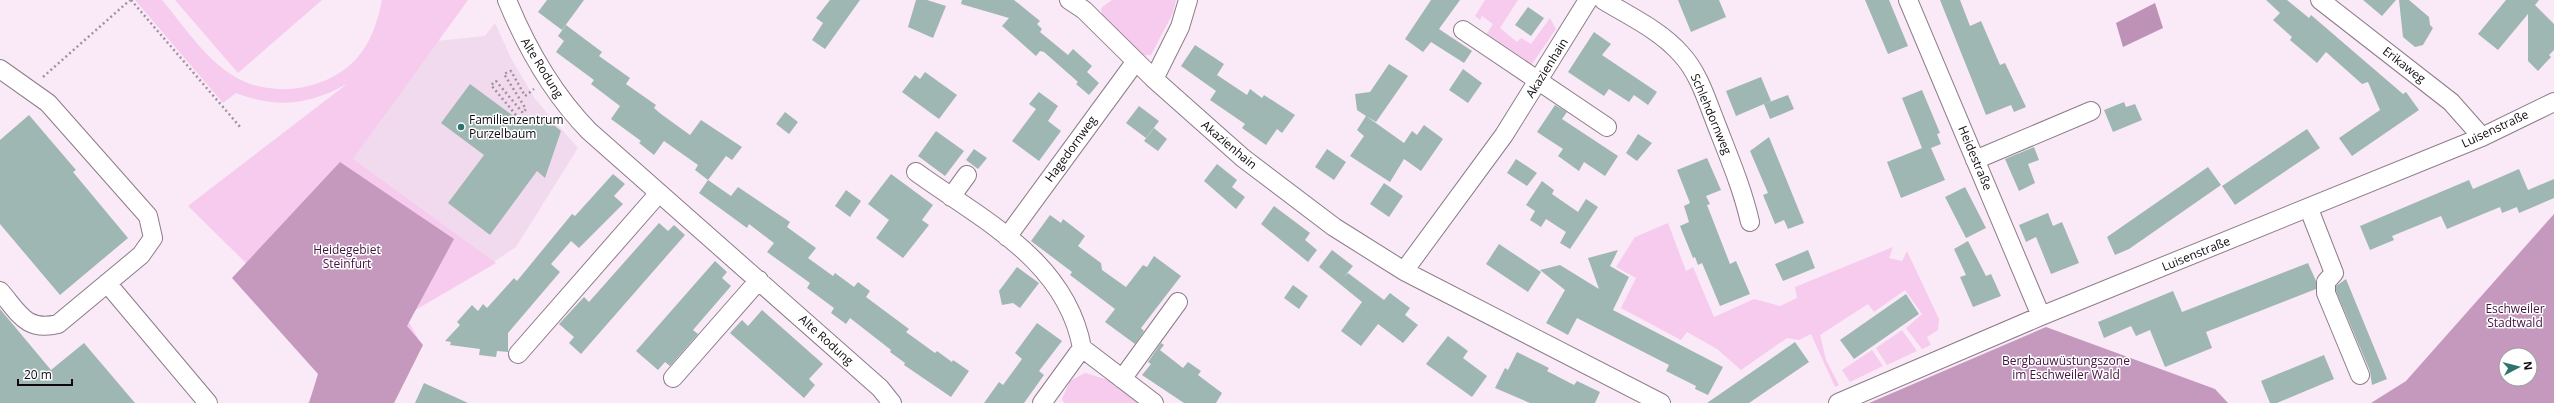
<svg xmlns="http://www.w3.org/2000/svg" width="2554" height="403" font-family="'Open Sans',sans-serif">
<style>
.built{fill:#f2daee}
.green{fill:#f6cbee}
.forest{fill:#c499bd;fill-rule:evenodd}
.water{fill:#bd92b6}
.building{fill:#9fb7b3}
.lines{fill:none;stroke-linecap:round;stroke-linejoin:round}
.minor-casing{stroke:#8c7c89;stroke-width:20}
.path{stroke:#9f929d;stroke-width:2.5;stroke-dasharray:2 3;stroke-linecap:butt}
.minor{stroke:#fff;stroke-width:18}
.poi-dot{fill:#2c746c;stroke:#fff;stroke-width:1.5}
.labels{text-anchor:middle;stroke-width:3;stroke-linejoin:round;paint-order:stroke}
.street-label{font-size:12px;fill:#0f090e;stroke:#fff}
.poi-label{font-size:12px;fill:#0f090e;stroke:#fff;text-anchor:start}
.park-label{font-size:12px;fill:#451140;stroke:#fff}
</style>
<rect width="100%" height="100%" fill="#fae9f7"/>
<path class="built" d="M495,23L511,58L535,99L578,148L516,247L489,265L340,162L418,43L485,36Z"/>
<path class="green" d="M135,0H162C185,27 208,64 241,80C278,98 329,89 357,58C371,42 378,21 382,0H468L353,159L496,263L405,316L422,345L392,403H308L326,363L244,261L188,206L347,84C308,105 278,109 236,93L223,103Z
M175,0H322L238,73Z
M1112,0H1176L1173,13L1151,55L1135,56L1103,25L1101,8Z
M1485,0H1518L1500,28L1517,42L1521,38L1531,44L1550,18L1556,29L1530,67L1486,35L1493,24L1482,16L1480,20L1475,16Z
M1668,223L1686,271L1693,267L1714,317L1754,299L1780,306L1797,298L1795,287L1893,247L1889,258L1902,261L1907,251L1939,319L1938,330L1927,337L1931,345L1922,349L1906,328L1922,314L1905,290L1874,312L1868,304L1820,335L1826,360L1839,385L1835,387L1811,334L1799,340L1787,338L1741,370L1717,349L1687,332L1681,340L1621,308L1636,278L1616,267L1635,237Z
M1902,330L1917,351L1887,365L1876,348Z
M1872,350L1883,366L1850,382L1842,370Z
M1085,373L1112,381L1140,403H1064L1062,399L1070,381Z"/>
<path class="forest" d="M340,162L454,239L407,326L423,345L394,403H309L318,374L232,278Z
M2554,214V403H2371L2406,381ZM2506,355H2530V379H2506Z
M2046,327L2215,389L2228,403H1869Z"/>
<path class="water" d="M2155,3L2163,28L2123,47L2116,23Z"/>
<path class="building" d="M547,0H584L562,30L538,12Z
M830,0H860L825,49L812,40L823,23L816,18Z
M916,0H927L946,6L933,38L908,27Z
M962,0H1014L1040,21L1037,24L1042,29L1040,32L1068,55L1073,49L1092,66L1087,72L1099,83L1089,95L1076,84L1078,82L1044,52L1040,51L1036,56L1002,26L1009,18L961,4Z
M1431,0H1460L1439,29L1472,51L1464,63L1431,42L1423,52L1405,39Z
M1678,0H1719L1726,17L1691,32Z
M1865,0H1889L1908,46L1888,54Z
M1940,0H1960L1970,26L1981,21L2000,65L2005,63L2026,107L2014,112L2011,105L1986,115Z
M2266,0H2287L2309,18L2311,15L2403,94L2406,92L2419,110L2352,156L2339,138L2380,110L2368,82L2362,84L2326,52L2317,63L2290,40L2292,37L2273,20L2280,13Z
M2363,0H2396L2382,16Z
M2399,0H2409L2429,17L2430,25L2433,28L2423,45L2415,47L2403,37Z
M2506,0H2539L2535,5L2554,24V50L2549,55L2551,57L2538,71L2528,61V14L2498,50L2478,34Z
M1528,7L1544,18L1531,36L1515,25Z
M566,25L602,52L599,56L630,78L626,84L656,105L654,108L661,114L690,135L701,120L742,147L732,160L726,156L708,180L695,170L698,165L664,141L654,155L639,143L641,141L611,119L620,106L591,84L594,80L556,52L564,41L558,36Z
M1594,32L1611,44L1602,55L1657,92L1648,105L1634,95L1629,102L1609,89L1604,96L1568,72Z
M1195,45L1224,64L1217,75L1247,95L1250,89L1262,98L1264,95L1295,115L1282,133L1277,129L1266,145L1242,128L1245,124L1210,100L1216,91L1181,66Z
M1389,64L1408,76L1376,122L1366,116L1404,143L1412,131L1417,135L1424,125L1443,139L1421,171L1404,159L1390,182L1350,156L1364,136L1357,130L1366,116L1357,110L1355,94L1370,92Z
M1463,69L1482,83L1468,103L1449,90Z
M925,72L957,95L939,119L902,92L915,75L920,79Z
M1761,77L1771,101L1736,116L1726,91Z
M470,84L512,115L536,121L542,115L561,131L545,178L537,171L490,235L448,203L484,155L441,123Z
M1922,90L1940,133L1937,134L1941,144L1931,148L1945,180L1901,198L1887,162L1922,148L1902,98Z
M1039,92L1058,106L1048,121L1061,131L1039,161L1012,141L1036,109L1029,104Z
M1788,95L1794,109L1770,119L1764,104Z
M2124,102L2126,107L2135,104L2142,120L2113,132L2104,110Z
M1555,105L1567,112L1562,119L1618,156L1605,176L1584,162L1579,171L1558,156L1563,149L1537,132Z
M1139,106L1159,121L1146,138L1126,123Z
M785,112L798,122L789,134L776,124Z
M29,115L76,170L73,172L128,238L60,295L0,224V140Z
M1154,128L1167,139L1158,151L1144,141Z
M2307,129L2320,148L2235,205L2222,186Z
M936,131L964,151L945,176L918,156Z
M1638,134L1652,143L1637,161L1626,153Z
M1769,137L1804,223L1788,229L1784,220L1775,224L1763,195L1768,193L1750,151Z
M2034,147L2039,160L2028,164L2035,183L2019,191L2005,159Z
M974,149L987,158L978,169L966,160Z
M1327,149L1346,162L1334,180L1315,167Z
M1707,158L1721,190L1706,196L1710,204L1707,205L1730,264L1736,261L1750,294L1720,306L1702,263L1698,265L1695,257L1693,258L1680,226L1689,222L1684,206L1690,203L1677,170Z
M1516,159L1537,173L1527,186L1507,173Z
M1217,164L1237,180L1232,187L1245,197L1236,209L1204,181Z
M2208,167L2221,185L2129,249L2115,255L2107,237Z
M2519,169L2528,190L2554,179V198L2519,213L2517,207L2502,213L2500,207L2447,229L2441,216L2392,236L2394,240L2370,250L2360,226L2469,180L2473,189Z
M613,174L625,184L614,196L623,204L579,248L571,241L551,264L560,272L508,333V352L497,351L496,357L479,355L480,349L450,345L451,342L445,341L460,325L457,322L472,305L478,311L483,304L487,308L514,278L517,281L572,214L575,216Z
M891,174L933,205L922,220L929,225L903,258L876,238L889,220L868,204Z
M708,180L731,196L738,187L790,222L787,227L816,248L808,258L833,276L835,273L854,287L858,282L870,291L866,297L909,329L906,332L935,353L937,351L952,362L953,360L969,371L951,397L904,365L905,363L890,352L891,350L850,318L846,324L831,313L834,308L807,288L810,283L767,252L774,243L749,224L747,228L699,193Z
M1542,181L1554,190L1552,194L1578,212L1586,199L1598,207L1570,249L1560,243L1566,232L1546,219L1541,227L1530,220L1535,211L1526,205Z
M1384,183L1403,196L1389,217L1370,204Z
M1965,187L1986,228L1966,238L1945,197Z
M846,190L861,201L850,217L835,206Z
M1274,206L1310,233L1305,240L1317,250L1308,262L1261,224Z
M2048,213L2053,226L2062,222L2079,263L2051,274L2036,237L2026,242L2019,225Z
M1050,215L1061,223L1063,219L1085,236L1078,246L1101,263L1102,270L1126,287L1143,265L1147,267L1154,256L1181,276L1141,328L1144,331L1135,344L1105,322L1115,309L1070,275L1072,272L1031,241Z
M659,223L668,231L674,225L685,235L581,354L569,343L574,337L559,324L584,297L589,302Z
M1968,241L1986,276L1991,274L2001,296L1973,307L1960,277L1966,275L1954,249Z
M1499,244L1541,272L1528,292L1486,264Z
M1332,250L1353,266L1344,277L1348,273L1384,300L1390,293L1410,308L1405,315L1418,325L1403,343L1378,324L1361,346L1341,331L1362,302L1319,267Z
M1618,250L1610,266L1629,277L1613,310L1723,367L1708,395L1695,389L1696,386L1666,371L1669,365L1577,318L1568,335L1546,323L1565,290L1540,270L1560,265L1599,289L1588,258Z
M1808,250L1815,268L1783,281L1775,264Z
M715,261L727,272L722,278L731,286L693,330L698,334L670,366L665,362L658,370L636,351Z
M2308,263L2316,281V289L2206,332L2212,348L2165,367L2150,330L2136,336L2131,326L2104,338L2098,322L2173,291L2182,312Z
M1017,267L1039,283L1020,308L1013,303L1002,305L999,291Z
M2346,279L2387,379L2372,385L2370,371L2336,291V286Z
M1293,285L1308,296L1299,309L1284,298Z
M1906,294L1919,314L1854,359L1840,340Z
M0,309L51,370L84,343L135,403H0Z
M762,310L823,364L809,379L815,385L804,398L730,333L742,320L748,326Z
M1037,323L1062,341L1039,371L1044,375L1024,403H984L999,382L1003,385L1022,359L1015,353Z
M1448,336L1468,351L1463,358L1487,376L1472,397L1426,364Z
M1795,342L1809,362L1749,403H1707Z
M1161,343L1164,345L1160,350L1183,368L1188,362L1201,371L1198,375L1222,393L1216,403H1184L1142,375L1151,364L1148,362Z
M1517,352L1549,368L1547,371L1574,385L1577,381L1600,392L1595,403H1530L1495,388L1505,368L1508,370Z
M2324,355L2334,379L2277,403H2270L2261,381Z
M424,383L468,403H415Z"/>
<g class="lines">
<g class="minor-casing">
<path id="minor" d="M507,0C527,49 552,93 589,131L880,388L892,403
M1069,0L1084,10L1154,79L1243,158L1334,227L1404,271L1661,403
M1603,0C1629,16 1660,30 1681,54C1698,72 1706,98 1715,121C1728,155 1742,187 1750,222
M1908,0L2041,316
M2320,0L2451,102L2482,137
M1463,30L1607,127
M0,69L48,103L148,216L153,238L141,255L58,324C26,332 19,313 0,291
M1154,79L1180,27L1188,0
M1975,160L2091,111
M916,172C982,220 1066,260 1082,348
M951,197L967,175
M2309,209L2334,273L2326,282V293L2360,375
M1007,237L1136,61
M1404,271L1504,135L1588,0
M107,283L208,403
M518,354L659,193
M673,378L759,280
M1122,379L1178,302
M1042,403L1082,348L1154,403
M1838,403L2041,316L2482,137L2554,102"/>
</g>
<path class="path" d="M131,0L241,128
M43,77L130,0
M516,115L491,85L496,81L523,113L526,109L504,74L511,71L525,96L534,89"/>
<use href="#minor" class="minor"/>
</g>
<circle class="poi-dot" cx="461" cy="127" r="4"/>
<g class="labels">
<g class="street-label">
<text transform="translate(2404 65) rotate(38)" y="4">Erikaweg</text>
<text transform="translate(542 68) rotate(58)" y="4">Alte Rodung</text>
<text transform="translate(1547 68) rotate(-58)" y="4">Akazienhain</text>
<text transform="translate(1711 114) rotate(67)" y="4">Schlehdornweg</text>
<text transform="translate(2495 129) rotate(-25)" y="4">Luisenstraße</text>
<text transform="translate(1229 145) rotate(40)" y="4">Akazienhain</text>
<text transform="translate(1071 149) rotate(-54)" y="4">Hagedornweg</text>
<text transform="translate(1975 158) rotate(67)" y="4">Heidestraße</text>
<text transform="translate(2196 254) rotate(-22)" y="4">Luisenstraße</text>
<text transform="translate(826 340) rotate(42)" y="4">Alte Rodung</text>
</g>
<g class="poi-label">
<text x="469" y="124">Familienzentrum<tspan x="469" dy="14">Purzelbaum</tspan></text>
</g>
<g class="park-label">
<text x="347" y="254">Heidegebiet<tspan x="347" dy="14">Steinfurt</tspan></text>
<text x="2515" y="313">Eschweiler<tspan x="2515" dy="14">Stadtwald</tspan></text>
<text x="2066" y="365">Bergbauwüstungszone<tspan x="2066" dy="14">im Eschweiler Wald</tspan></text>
</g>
</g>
<g transform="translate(2518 367) rotate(83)"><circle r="19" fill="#ffffff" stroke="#9f9d9f"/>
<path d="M0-3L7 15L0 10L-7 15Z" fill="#2c746c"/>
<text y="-6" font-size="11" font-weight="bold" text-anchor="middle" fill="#0f090e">N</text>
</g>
<path d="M18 379v6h54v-6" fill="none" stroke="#0f090e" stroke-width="2"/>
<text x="24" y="379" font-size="12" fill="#0f090e" stroke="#ffffff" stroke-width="3" paint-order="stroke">20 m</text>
</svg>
